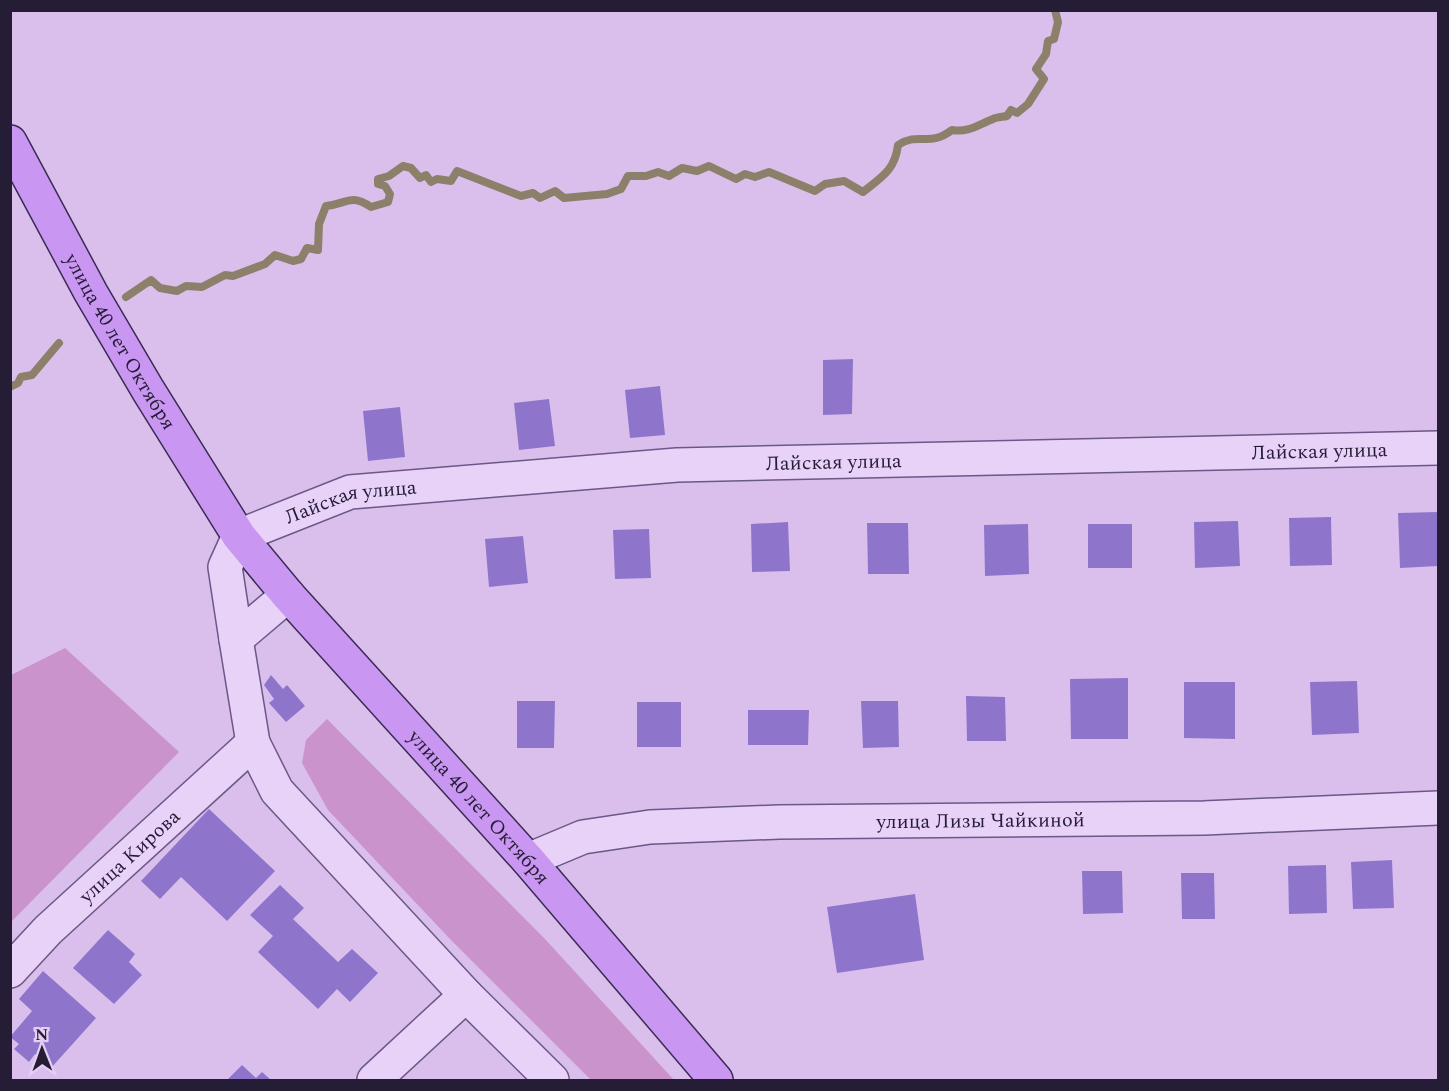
<svg xmlns="http://www.w3.org/2000/svg" width="1449" height="1091" font-family="Spectral,serif">
<style>
.green{fill:#ca93cb}
.lines{fill:none;stroke-linecap:round;stroke-linejoin:round}
.stream{stroke:#8d806a;stroke-width:8}
.building{fill:#8e75cb}
.minor-casing{stroke:#6a5886;stroke-width:36}
.primary-casing{stroke:#392c53;stroke-width:36}
.minor{stroke:#e8d2f8;stroke-width:33}
.primary{stroke:#c996f1;stroke-width:33}
.labels{text-anchor:middle;stroke-width:4.5;stroke-linejoin:round;paint-order:stroke}
.street-label{font-size:20px;fill:#251c35;stroke:#e5cff5}
</style>
<rect width="100%" height="100%" fill="#dabfed"/>
<path class="green" d="M65,648L179,752L11,922V675Z
M327,719L545,939L674,1080H591L451,940L328,810L302,763L306,740Z"/>
<g class="lines">
<path class="stream" d="M126,297L151,280L160,288L177,291L186,286L202,287L225,275L233,276L265,264L275,255L293,261L301,259L307,248L318,250L319,224L326,206C347,204 350,193 371,207L388,202L390,194L385,186L378,184V179L389,176L403,166L411,168L420,178L426,175L431,182L437,179L451,181L457,171L521,196L533,193L540,198L555,191L564,198L607,194L621,189L628,176H646L658,172L669,176L682,168L697,171L709,166L736,179L745,174L755,177L769,172L815,191L825,184L844,181L863,192C882,177 895,170 898,145C920,131 928,148 952,130C968,133 980,124 993,119C997,117 1003,117 1007,116L1011,110L1017,113L1028,104L1044,79L1036,69L1046,54L1048,41L1054,39L1058,22L1055,10
M10,387L18,383L21,377L32,375L59,343"/>
</g>
<path class="building" d="M853,359L852,414L823,415V360Z
M660,386L665,435L630,438L625,390Z
M549,399L555,446L519,450L514,403Z
M400,407L405,457L368,461L363,411Z
M1438,512V566L1400,568L1398,513Z
M1331,517L1332,565L1290,566L1289,518Z
M1238,521L1240,566L1195,568L1194,522Z
M788,522L790,571L752,572L751,524Z
M867,523H908L909,574H868Z
M1028,524L1029,574L985,576L984,525Z
M1088,524H1132V568H1088Z
M649,529L651,578L615,579L613,530Z
M523,536L528,583L489,587L485,539Z
M271,675L283,689L287,685L305,706L286,722L269,703L274,699L264,685Z
M1128,678V739H1071L1070,679Z
M1357,681L1359,733L1312,735L1310,682Z
M1184,682H1235V739L1184,738Z
M966,696L1005,697L1006,741H967Z
M517,701H555L554,748H517Z
M861,701H898L899,747L863,748Z
M637,702H681V747H637Z
M748,710H809L808,745H748Z
M209,809L275,871L227,921L181,877L160,899L141,881Z
M1392,860L1394,908L1353,909L1351,862Z
M1326,865L1327,913L1289,914L1288,866Z
M1082,871H1122L1123,913L1083,914Z
M1181,873H1214L1215,919H1182Z
M280,885L304,908L293,919L338,962L352,949L378,973L350,1002L337,989L318,1009L258,952L273,936L250,915Z
M915,894L924,960L837,973L827,907Z
M108,930L135,954L129,962L142,975L114,1004L73,968Z
M43,971L96,1018L51,1068L35,1054L29,1062L14,1049L19,1044L10,1037L32,1011L19,999Z
M242,1065L256,1078L262,1072L271,1080H227Z"/>
<g class="lines">
<g class="minor-casing">
<g id="minor">
<path d="M236,639L288,595"/>
<path id="s1" d="M528,860L583,837L650,827L779,822L1204,818L1438,808"/>
<path id="s2" d="M10,971L48,930L253,743"/>
<path d="M374,1080L466,995"/>
<path id="s3" d="M552,1080L466,995L277,791L253,743L236,639L225,567L239,536L350,492L677,465L1438,448"/>
</g>
</g>
<g class="primary-casing">
<g id="primary">
<path id="s4" d="M10,142L91,293L148,390L239,536L288,595L528,860L716,1080"/>
</g>
</g>
<use href="#minor" class="minor"/>
<use href="#primary" class="primary"/>
</g>
<g class="labels">
<g class="street-label">
<text dy="7" stroke="none"><textPath href="#s4" startOffset="228">улица 40 лет Октября</textPath></text>
<text dy="7" stroke="none"><textPath href="#s3" startOffset="1755">Лайская улица</textPath></text>
<text dy="7" stroke="none"><textPath href="#s3" startOffset="1269">Лайская улица</textPath></text>
<text dy="7" stroke="none"><textPath href="#s3" startOffset="783">Лайская улица</textPath></text>
<text dy="7" stroke="none"><textPath href="#s4" startOffset="818">улица 40 лет Октября</textPath></text>
<text dy="7" stroke="none"><textPath href="#s1" startOffset="458">улица Лизы Чайкиной</textPath></text>
<text dy="7" stroke="none"><textPath href="#s2" startOffset="166">улица Кирова</textPath></text>
</g>
</g>
<rect width="1449" height="1091" fill="none" stroke="#251c35" stroke-width="24"/>
<g transform="translate(42 1049) rotate(359)" stroke="#e5cff5" stroke-width="4.5" paint-order="stroke">
<path d="M0-4.5L10 22L0 15L-10 22Z" fill="#251c35"/>
<text y="-9" font-size="16" font-weight="bold" text-anchor="middle" fill="#251c35">N</text>
</g>
</svg>
